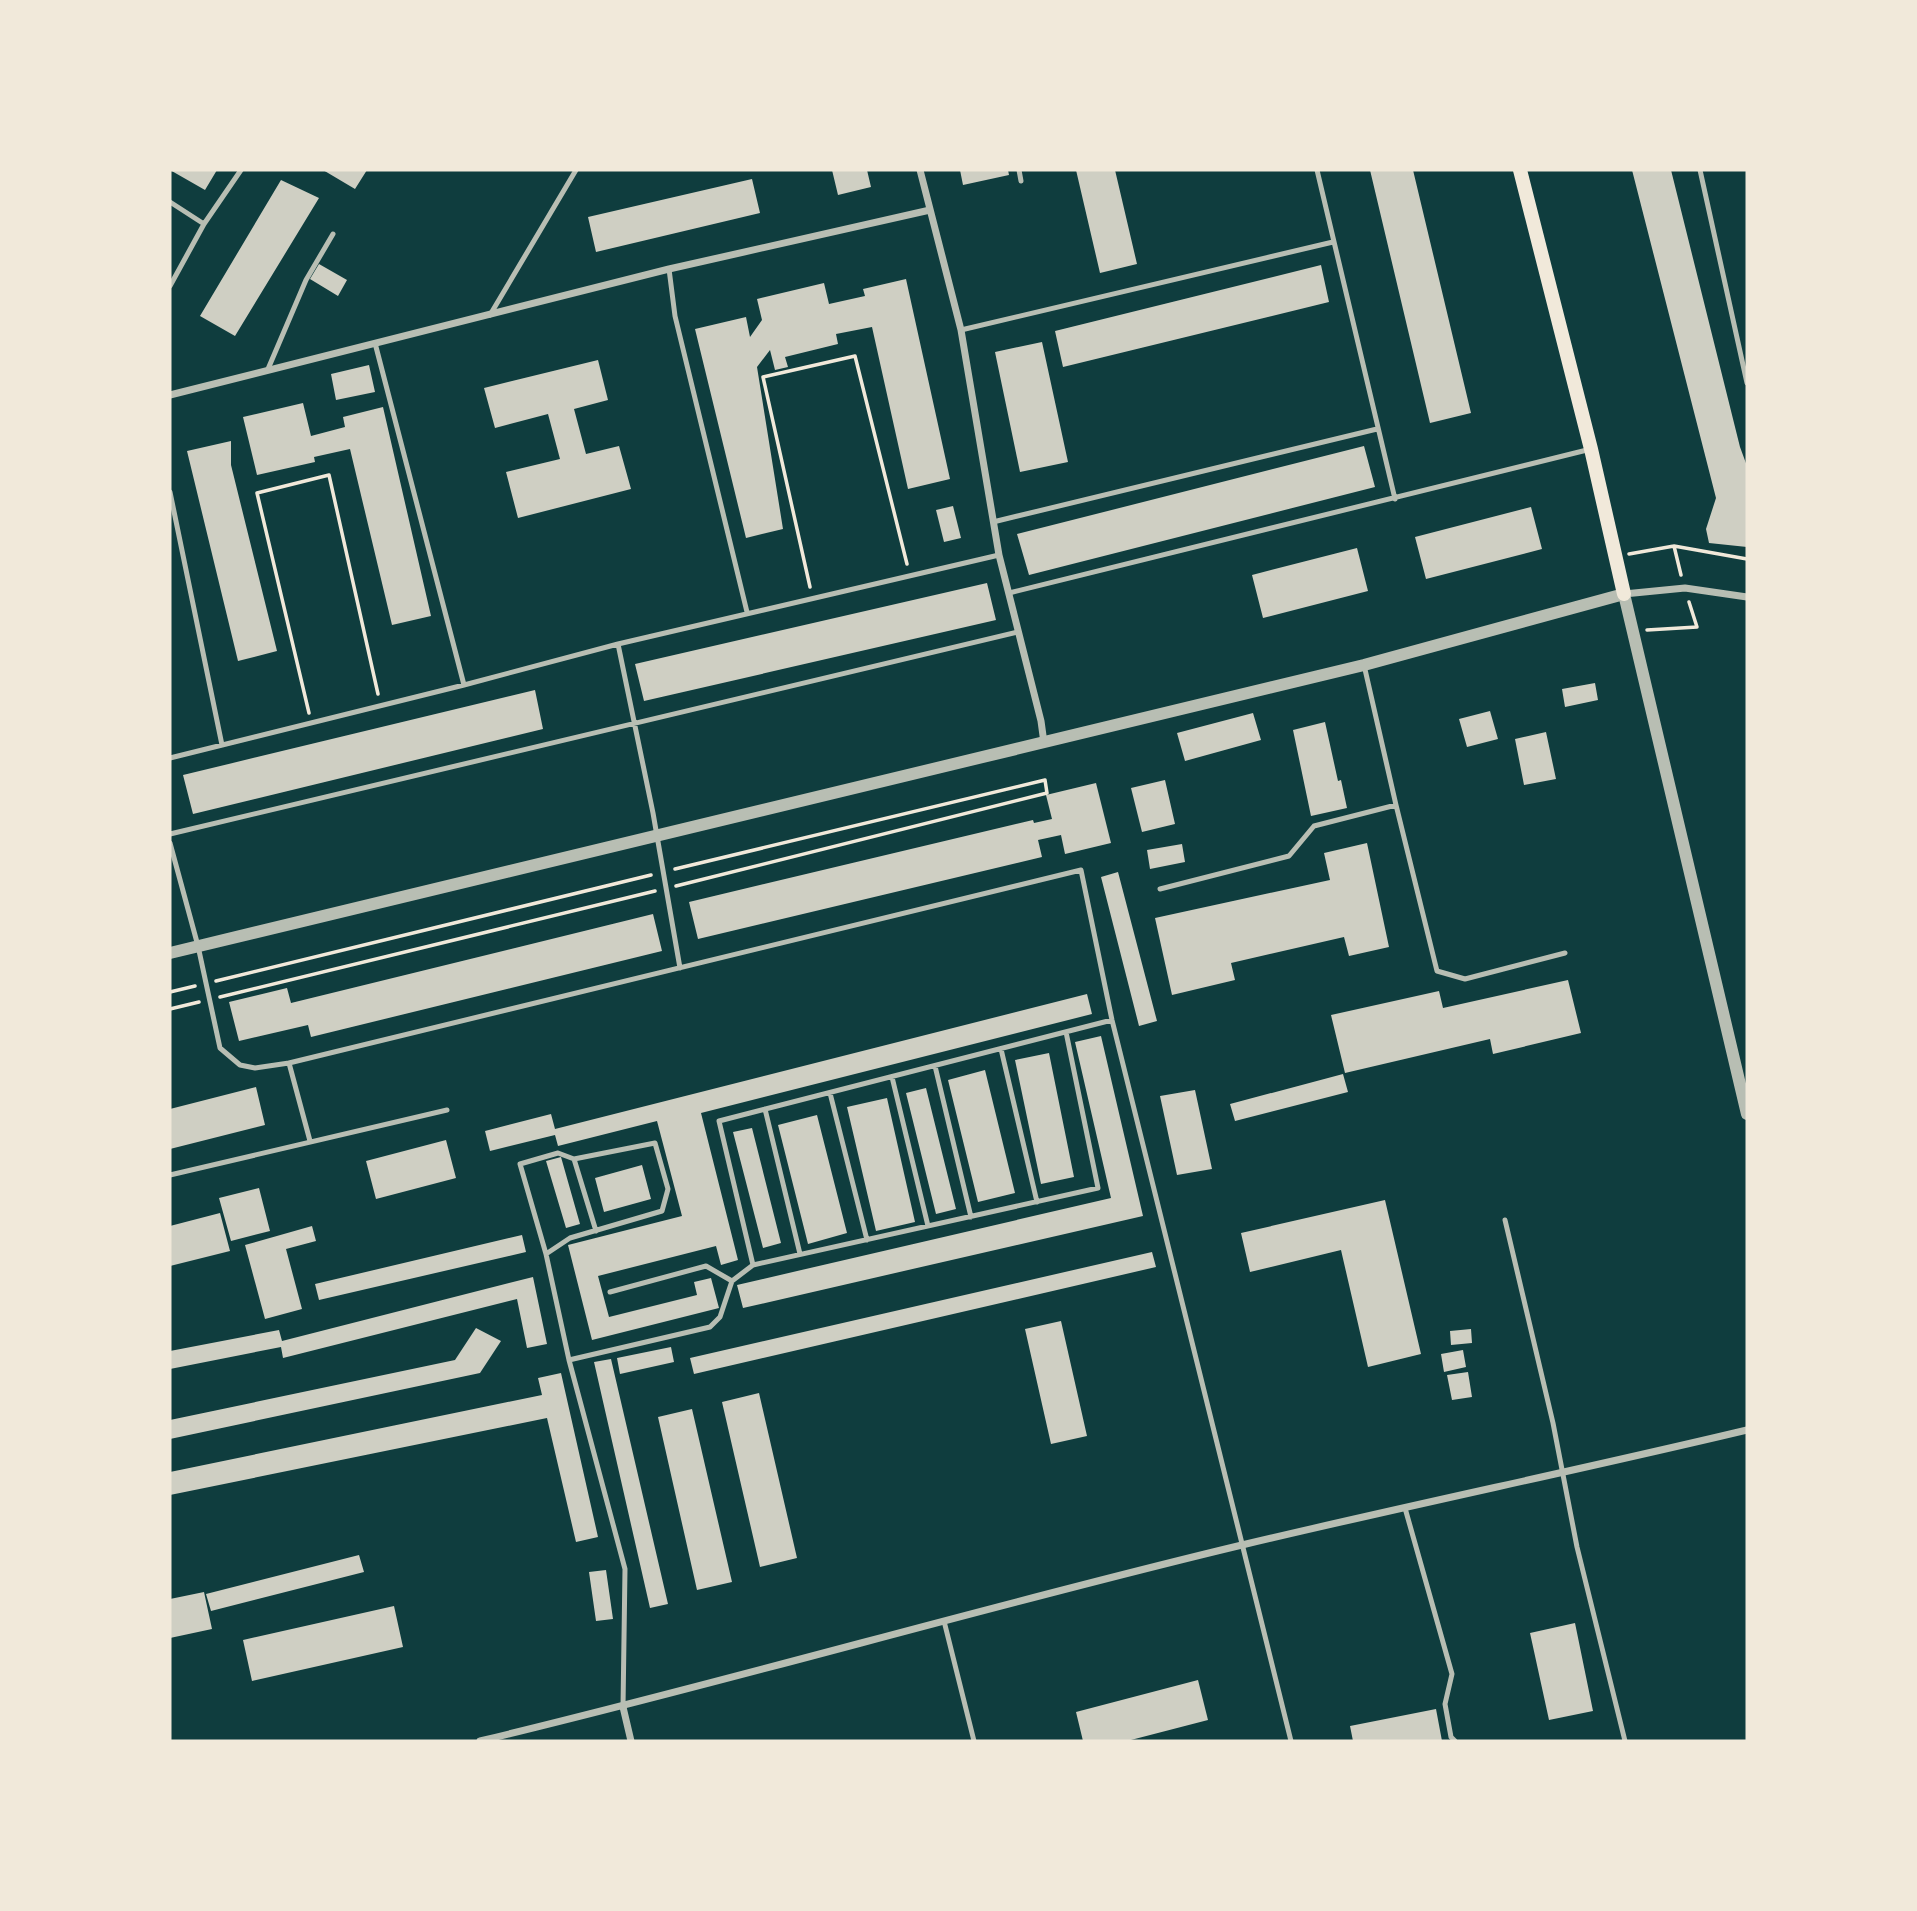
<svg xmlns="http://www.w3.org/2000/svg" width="1917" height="1911" font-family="'Roboto Condensed',sans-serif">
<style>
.building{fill:#cfcfc3}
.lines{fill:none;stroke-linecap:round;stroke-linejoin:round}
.path{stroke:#f1e9da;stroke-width:3.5}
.service{stroke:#b8beb3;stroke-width:5}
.minor{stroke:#b8beb3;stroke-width:7}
.tertiary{stroke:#b8beb3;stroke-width:12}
.secondary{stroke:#f1e9da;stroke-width:14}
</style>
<rect width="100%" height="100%" fill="#0f3d3e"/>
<path class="building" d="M170,170H217L205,190Z
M323,170H367L355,189Z
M832,170H867L871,187L838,195Z
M960,170H1008L1009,175L963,185Z
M1076,170H1115L1137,264L1100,273Z
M1370,170H1413L1471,413L1430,423Z
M1632,170H1671L1740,447L1747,466V547L1709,543L1706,529L1716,498Z
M752,179L760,213L596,252L588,217Z
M281,180L319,198L235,336L200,316Z
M319,264L347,280L338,296L310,279Z
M1321,265L1329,302L1063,367L1055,331Z
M906,279L950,479L908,489L872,327L836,334L838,344L785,357L788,367L775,370L770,350L757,367L783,529L746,538L695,329L746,317L750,337L762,320L757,299L824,283L829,304L865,296L863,289Z
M1042,342L1068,462L1020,472L995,352Z
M598,360L608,400L574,409L586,454L619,446L631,489L518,518L506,472L560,459L548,414L495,428L484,388Z
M369,365L375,392L336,400L331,374Z
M303,403L311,436L345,427L343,417L383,407L431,616L392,625L350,449L314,457L315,462L257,475L243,417Z
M231,441V465L277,651L238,661L187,451Z
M1364,446L1375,487L1029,575L1017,534Z
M953,506L961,538L944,542L936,510Z
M1531,507L1542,549L1426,579L1415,537Z
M1357,548L1368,591L1263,618L1252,575Z
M987,583L996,620L644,701L635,664Z
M1595,683L1598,700L1565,707L1562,689Z
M535,690L543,729L193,814L183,775Z
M1490,711L1498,739L1467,747L1459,719Z
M1253,713L1261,740L1185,761L1177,733Z
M1325,722L1338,781L1341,780L1347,808L1311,816L1293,730Z
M1546,732L1556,779L1524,785L1515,739Z
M1165,780L1175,824L1142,832L1131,788Z
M1096,783L1111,843L1065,854L1061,835L1038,840L1042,857L698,939L689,902L1033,820L1034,823L1052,819L1046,795Z
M1367,843L1389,947L1349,956L1344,937L1231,963L1235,980L1172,995L1155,918L1330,880L1324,853Z
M1182,844L1185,862L1150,869L1147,850Z
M1118,872L1157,1021L1139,1026L1101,877Z
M653,914L662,951L311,1037L308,1025L239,1041L229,1002L287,988L291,1003Z
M1568,980L1581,1033L1493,1054L1490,1039L1345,1073L1331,1015L1439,991L1443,1008Z
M1087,994L1092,1014L701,1113L738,1260L721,1265L716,1246L598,1276L609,1317L697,1295L694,1282L711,1278L719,1308L592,1340L568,1245L682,1216L657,1121L558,1146L555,1135L490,1151L485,1131L551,1114L555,1129Z
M1101,1036L1143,1216L743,1308L737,1285L1111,1198L1075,1042Z
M1049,1053L1074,1177L1041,1184L1015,1060Z
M985,1070L1015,1193L978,1202L948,1080Z
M1343,1074L1348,1092L1235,1121L1230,1104Z
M256,1087L265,1125L170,1149V1109Z
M926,1088L956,1209L936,1214L906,1093Z
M1195,1090L1212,1169L1177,1175L1160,1096Z
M887,1098L915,1222L876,1231L847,1107Z
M817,1115L847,1233L808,1244L778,1125Z
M752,1128L781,1243L763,1248L733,1132Z
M446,1140L456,1178L376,1199L366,1161Z
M561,1157L580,1224L566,1228L546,1161Z
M642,1165L651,1199L604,1212L595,1178Z
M259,1188L270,1231L231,1241L219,1198Z
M1385,1200L1421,1354L1368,1367L1341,1250L1250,1272L1241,1233Z
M220,1213L230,1251L170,1266V1226Z
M312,1226L316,1241L286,1249L302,1309L265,1319L245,1245Z
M522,1235L526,1252L319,1300L315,1284Z
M1152,1252L1156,1267L694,1374L690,1358Z
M533,1277L547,1344L527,1348L517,1299L283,1358L281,1347L170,1369V1351L279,1330L282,1341Z
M1061,1321L1087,1436L1051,1444L1025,1329Z
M476,1328L501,1341L480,1373L170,1439V1420L455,1360Z
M1471,1329L1472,1343L1451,1345L1450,1331Z
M671,1347L674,1362L620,1374L617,1358Z
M1463,1350L1466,1367L1444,1372L1441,1354Z
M611,1359L668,1604L650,1608L594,1362Z
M1468,1372L1472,1397L1452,1400L1447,1375Z
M561,1373L598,1537L576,1542L547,1418L170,1495V1472L542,1395L538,1378Z
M759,1393L797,1558L760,1567L722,1402Z
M692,1409L732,1582L697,1590L658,1417Z
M359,1555L364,1572L211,1611L206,1594Z
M606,1570L613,1619L596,1621L589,1572Z
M204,1592L212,1629L170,1638V1599Z
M394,1606L403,1647L252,1681L243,1640Z
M1575,1623L1593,1711L1549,1720L1530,1633Z
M1198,1680L1208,1720L1127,1741H1083L1076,1712Z
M1436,1709L1442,1741H1353L1350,1726Z"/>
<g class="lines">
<path class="path" d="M1674,546L1681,575
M1629,554L1674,546L1747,559
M810,587L763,377L855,356L907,564
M1647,630L1697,627L1689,602
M309,713L257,493L329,475L378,694
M675,869L1045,780L1047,793L676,886
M216,981L651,875
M170,992L195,986
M220,997L655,891
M170,1009L199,1002"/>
<path class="service" d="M1019,170L1021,181
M1317,170L1395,499
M1700,170L1747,383
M170,202L204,224L241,170
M669,269L675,316L747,612
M170,286L204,224
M490,315L576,170
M961,330L1333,242
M375,343L464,685
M268,369L306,280L333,234
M170,492L222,745
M993,522L1377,429
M1009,593L1591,449
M618,644L653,813L680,968
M1364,665L1396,805L1437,971L1465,979L1565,953
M170,758L464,685L618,644L999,555
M170,834L1018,632
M170,843L198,946L220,1048L240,1065L255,1068L289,1063L1081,870L1112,1020L1291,1741
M1160,889L1289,856L1314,826L1396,805
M1001,1049L1037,1202
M289,1063L310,1141
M935,1066L971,1217
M892,1077L928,1226
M830,1093L867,1240
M765,1109L800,1254
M574,1159L596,1231
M170,1175L447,1110
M1505,1220L1553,1423L1577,1547L1625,1741
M546,1254L570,1238L662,1211L668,1189L655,1143L574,1159L558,1153L520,1164L546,1254L569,1360L625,1569L623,1707
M753,1265L719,1121L1112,1020
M610,1292L706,1266L732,1281
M569,1360L710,1327L720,1317L732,1281L753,1265L1098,1188L1066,1032
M1405,1508L1452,1674L1445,1704L1451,1737L1455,1741
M944,1621L974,1741"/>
<path class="minor" d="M920,170L961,330L999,555L1041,721L1044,743
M170,395L669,269L930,210
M1624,594L1685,588L1747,597
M623,1707L631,1741
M480,1741C735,1680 987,1606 1242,1545C1410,1505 1579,1470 1747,1430"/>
<path class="tertiary" d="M170,953L1364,665L1624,594L1747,1114"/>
<path class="secondary" d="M1520,170L1591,449L1624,594"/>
</g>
<rect width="1917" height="1911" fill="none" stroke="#f1e9da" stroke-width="343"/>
</svg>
